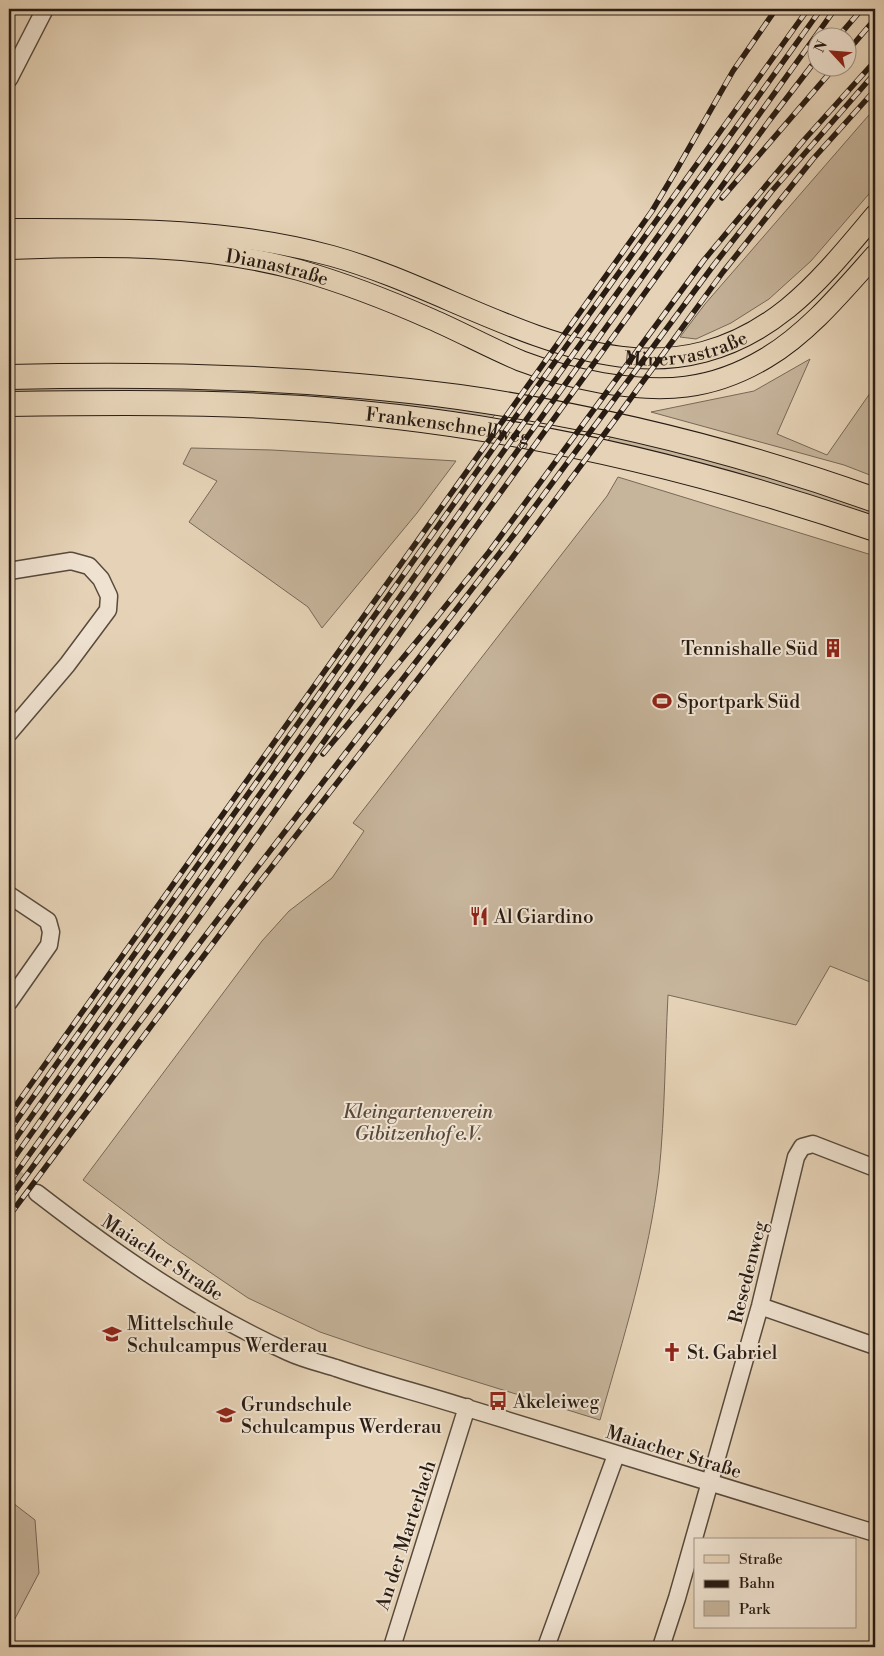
<svg xmlns="http://www.w3.org/2000/svg" width="884" height="1656" font-family="'Libre Bodoni',serif">
<style>
.green{fill:#c6b49b;stroke:#776857}
.lines{fill:none;stroke-linecap:round;stroke-linejoin:round}
.minor-tunnel{stroke:#c0ae96;stroke-width:16;stroke-dasharray:16 8;stroke-linecap:butt}
.minor-casing{stroke:#584a3c;stroke-width:19}
.major-casing{stroke:#281c13;stroke-width:22}
.highway-casing{stroke:#281c13;stroke-width:26}
.minor{stroke:#efe2d0;stroke-width:16}
.major{stroke:#e6d3b7;stroke-width:20}
.highway{stroke:#e6d3b7;stroke-width:24}
.rail-casing{stroke:#281c13;stroke-width:5.5}
.rail{stroke:#efe2d0;stroke-width:4;stroke-dasharray:11;stroke-linecap:butt}
.labels{text-anchor:middle;stroke-width:4;stroke-linejoin:round;paint-order:stroke}
.street-label{font-size:19px;fill:#281c13;stroke:#efe2d0}
.poi-label{font-size:19px;fill:#281c13;stroke:#efe2d0;text-anchor:start}
.park-label{font-size:19px;font-style:italic;fill:#574a3c;stroke:#efe2d0}
</style>
<rect width="100%" height="100%" fill="#e6d3b7"/>
<filter id="stains"><feTurbulence type="fractalNoise" baseFrequency=".004" numOctaves="4"/><feColorMatrix values="0 0 0 0 .2 0 0 0 0 .09 0 0 0 0 .02 0 0 0 .5 -.17"/></filter>
<radialGradient id="worn" r=".72"><stop offset=".6" stop-color="#630" stop-opacity="0"/><stop offset="1" stop-color="#630" stop-opacity=".3"/></radialGradient>
<path class="green" d="M875,108V157L870,166L875,181V187L811,261L769,299L731,323L696,339L680,337L705,304Z
M810,359L777,434L827,455L875,386V477L844,465L651,412L754,391Z
M115,384L309,390L497,413L489,421L9,396V386Z
M613,434L679,450L875,509V521L606,443Z
M191,448L272,450L456,461L417,513L322,628L308,607L189,522L217,481L183,464Z
M618,477L875,556V984L830,966L796,1025L668,995C665,1054 665,1114 659,1173C649,1257 623,1339 600,1420L367,1348L320,1332L248,1298L167,1243L83,1180L262,941L289,911L332,878L364,831L353,823L607,496Z
M9,1500L35,1520L39,1573L9,1630Z"/>
<g class="lines">
<path class="minor-tunnel" d="M9,1173L37,1193"/>
<g class="minor-casing">
<path id="minor" d="M9,79L45,9
M9,571L71,561L89,566L101,579L109,596L108,610L67,665L9,733
M9,895L48,921L51,932L49,945L9,1002
M37,1193C116,1254 196,1310 288,1352C303,1359 320,1363 336,1368C379,1383 424,1394 467,1408C603,1450 739,1492 875,1533
M760,1306L875,1346
M392,1647L467,1407
M546,1647L616,1455
M661,1647L677,1598L760,1306L796,1157L802,1147L813,1144L875,1168"/>
</g>
<g class="major-casing">
<g id="major">
<path id="s1" d="M9,229C118,229 226,227 332,256C484,298 637,430 788,308C821,281 848,247 875,215"/>
<path id="s2" d="M9,249C106,245 204,244 299,270C344,283 388,300 431,319C461,332 490,348 521,361C547,371 575,378 602,383C663,393 711,391 766,358C808,333 842,292 875,255"/>
</g>
</g>
<g class="highway-casing">
<g id="highway">
<path d="M9,377C159,373 310,377 459,397C600,417 741,452 875,500"/>
<path id="s3" d="M9,404C139,402 269,401 398,417C561,436 720,476 875,529"/>
</g>
</g>
<use href="#minor" class="minor"/>
<use href="#major" class="major"/>
<use href="#highway" class="highway"/>
<g class="rail-casing">
<path id="rail" d="M837,38L862,9
M846,53L875,19
M722,198L834,68
M323,754L436,618L489,552L704,260L804,140L875,61
M9,1115L652,211L677,169L733,71L776,9
M9,1131L509,426L808,9
M9,1148L470,498L821,9
M9,1165L497,479L835,9
M9,1183L219,890L467,539L769,121L816,60
M9,1199L129,1036L256,869L516,532L713,266L771,192L875,73
M9,1216L235,914L509,562L620,413L723,272L813,159L875,90"/>
</g>
<use href="#rail" class="rail"/>
</g>
<defs>
<g id="building-bare" transform="scale(1.5)"><path d="M-4-6H4V6H1V3H-1V6H-4ZM-2.5-4.3h1.7v1.8h-1.7ZM.8-4.3h1.7v1.8H.8ZM-2.5-1h1.7V.8h-1.7ZM.8-1h1.7V.8H.8Z" fill="#8f2418" stroke="#efe2d0" stroke-width="2.5" paint-order="stroke"/></g>
<g id="stadium-bare" transform="scale(1.5)"><path d="M0-5a6.5 5 0 1 0 0 10a6.5 5 0 1 0 0-10ZM-3.5-1.8h7v3.6h-7Z" fill="#8f2418" stroke="#efe2d0" stroke-width="2.5" paint-order="stroke"/></g>
<g id="restaurant-bare" transform="scale(1.5)"><path d="M-5-6h1v4h1v-4h1v4h1v-4h1v5L-1.5 .5V6h-2V.5L-5-1ZM5-6V6H3V1.5H1.5Q1.5-4 5-6Z" fill="#8f2418" stroke="#efe2d0" stroke-width="2.5" paint-order="stroke"/></g>
<g id="school-bare" transform="scale(1.5)"><path d="M0-5L7-2L0 1L-7-2ZM-4 1L0 2.5L4 1V4Q0 6-4 4Z" fill="#8f2418" stroke="#efe2d0" stroke-width="2.5" paint-order="stroke"/></g>
<g id="church-bare" transform="scale(1.5)"><path d="M-1.2-6h2.4v3.5h3.3v2.4h-3.3V6h-2.4V-.1h-3.3v-2.4h3.3Z" fill="#8f2418" stroke="#efe2d0" stroke-width="2.5" paint-order="stroke"/></g>
<g id="bus-bare" transform="scale(1.5)"><path d="M-5-6H5V4H4V6H2V4H-2V6H-4V4H-5ZM-3.5-4V0h7V-4ZM-3.5 1.2v1.5H-2V1.2ZM2 1.2v1.5H3.5V1.2Z" fill="#8f2418" stroke="#efe2d0" stroke-width="2.5" paint-order="stroke"/></g>
</defs>
<g fill-rule="evenodd">
<use href="#building-bare" x="833" y="648"/>
<use href="#stadium-bare" x="662" y="701"/>
<use href="#restaurant-bare" x="479" y="916"/>
<use href="#school-bare" x="112" y="1334"/>
<use href="#church-bare" x="672" y="1352"/>
<use href="#bus-bare" x="498" y="1401"/>
<use href="#school-bare" x="226" y="1415"/>
</g>
<g class="labels">
<g class="street-label">
<text dy="7" stroke="none"><textPath href="#s2" startOffset="270">Dianastraße</textPath></text>
<text dy="7" stroke="none"><textPath href="#s1" startOffset="698">Minervastraße</textPath></text>
<text dy="7" stroke="none"><textPath href="#s3" startOffset="440">Frankenschnellweg</textPath></text>
<text transform="translate(163 1257) rotate(33)" y="7">Maiacher Straße</text>
<text transform="translate(747 1272) rotate(-76)" y="7">Resedenweg</text>
<text transform="translate(674 1451) rotate(17)" y="7">Maiacher Straße</text>
<text transform="translate(405 1535) rotate(-72)" y="7">An der Marterlach</text>
</g>
<g class="poi-label">
<text x="818" y="655" text-anchor="end">Tennishalle Süd</text>
<text x="677" y="708">Sportpark Süd</text>
<text x="494" y="923">Al Giardino</text>
<text x="127" y="1330">Mittelschule<tspan x="127" dy="22">Schulcampus Werderau</tspan></text>
<text x="687" y="1359">St. Gabriel</text>
<text x="513" y="1408">Akeleiweg</text>
<text x="241" y="1411">Grundschule<tspan x="241" dy="22">Schulcampus Werderau</tspan></text>
</g>
<g class="park-label">
<text x="418" y="1118">Kleingartenverein<tspan x="418" dy="22">Gibitzenhof e.V.</tspan></text>
</g>
</g>
<rect width="884" height="1656" fill="none" stroke="#e6d3b7" stroke-width="30"/>
<rect x="10" y="10" width="864" height="1636" fill="none" stroke="#281c13" stroke-width="2.5"/>
<rect x="15" y="15" width="854" height="1626" fill="none" stroke="#281c13"/>
<rect x="694" y="1538" width="162" height="90" fill="#efe2d0" stroke="#9f9384"/>
<rect x="704" y="1555" width="25" height="8" fill="#e6d3b7" stroke="#9f9384"/>
<text x="739" y="1564" font-size="15" fill="#281c13">Straße</text>
<rect x="704" y="1580" width="25" height="8" fill="#281c13" stroke="#9f9384"/>
<text x="739" y="1588" font-size="15" fill="#281c13">Bahn</text>
<rect x="704" y="1601" width="25" height="15" fill="#c6b49b" stroke="#9f9384"/>
<text x="739" y="1614" font-size="15" fill="#281c13">Park</text>
<g transform="translate(832 52) rotate(296)"><circle r="24" fill="#efe2d0" stroke="#9f9384"/>
<path d="M0-4L9 19L0 12L-9 19Z" fill="#8f2418"/>
<text y="-8" font-size="14" font-weight="bold" text-anchor="middle" fill="#281c13">N</text>
</g>
<rect width="100%" height="100%" filter="url(#stains)"/>
<rect width="100%" height="100%" fill="url(#worn)"/>
</svg>
